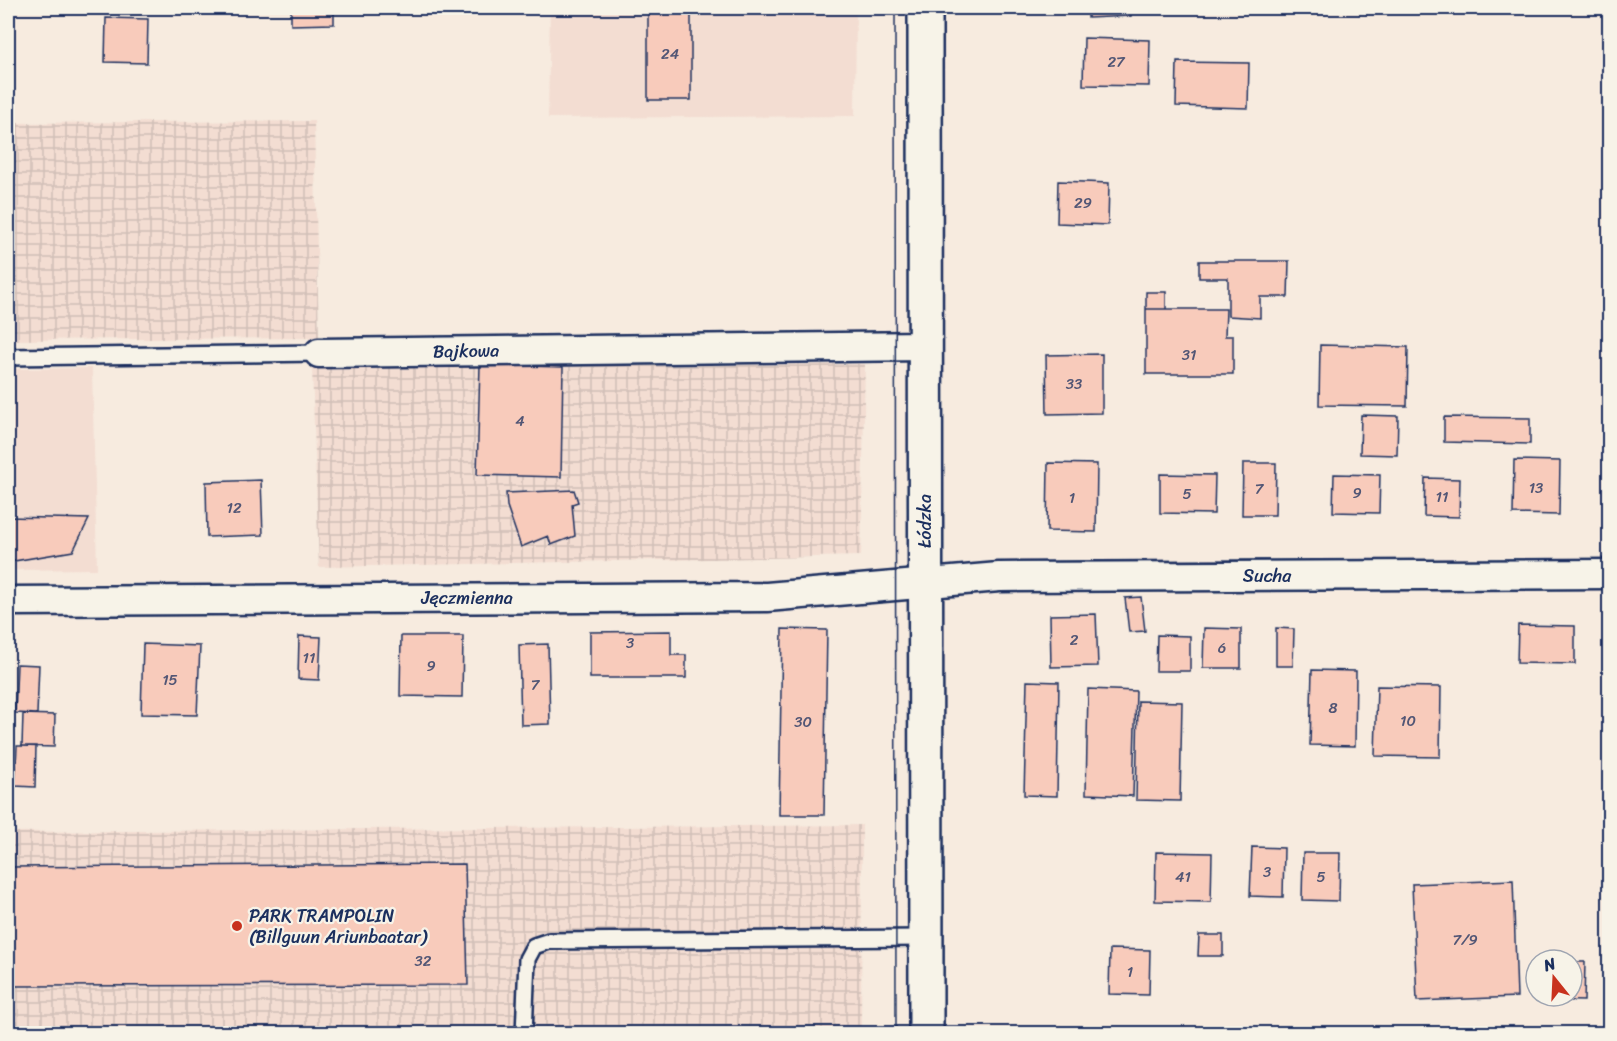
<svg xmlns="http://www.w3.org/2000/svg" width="1617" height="1041" font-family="Sriracha,sans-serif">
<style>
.built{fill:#f3ddd2}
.industrial{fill:url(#industrial-grid)}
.building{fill:#f8cbbb;stroke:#1b2f5e;stroke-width:1.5}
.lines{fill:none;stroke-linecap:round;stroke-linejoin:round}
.lane-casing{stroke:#1b2f5e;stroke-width:20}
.street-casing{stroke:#1b2f5e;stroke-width:33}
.secondary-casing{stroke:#1b2f5e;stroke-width:38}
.lane{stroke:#f7f3e8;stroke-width:15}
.street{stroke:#f7f3e8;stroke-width:28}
.secondary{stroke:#f7f3e8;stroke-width:33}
.tram{stroke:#1b2f5e;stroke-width:1.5}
.poi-dot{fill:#c8321e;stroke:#f7f3e8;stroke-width:2}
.labels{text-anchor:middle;stroke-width:4.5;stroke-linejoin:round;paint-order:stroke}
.number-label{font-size:15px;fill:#525675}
.street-label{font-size:18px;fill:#1b2f5e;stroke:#f7f3e8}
.poi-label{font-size:18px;fill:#1b2f5e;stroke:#f7f3e8;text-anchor:start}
</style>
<defs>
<pattern id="industrial-grid" width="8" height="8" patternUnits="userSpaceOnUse" patternTransform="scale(1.5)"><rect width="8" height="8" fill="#f3ddd2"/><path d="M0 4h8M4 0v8" fill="none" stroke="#d0beb7"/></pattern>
</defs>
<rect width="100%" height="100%" fill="#f7ebdf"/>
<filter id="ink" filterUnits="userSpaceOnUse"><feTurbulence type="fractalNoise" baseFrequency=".0167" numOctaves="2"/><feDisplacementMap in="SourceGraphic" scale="12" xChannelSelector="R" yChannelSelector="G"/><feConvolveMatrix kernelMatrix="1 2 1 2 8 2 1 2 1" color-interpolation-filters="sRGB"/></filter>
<g filter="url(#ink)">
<path class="built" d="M550,8H856L855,116L548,118Z
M92,368L97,569L8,570V369Z"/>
<path class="industrial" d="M314,121L319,338L8,340V123Z
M865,364L861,556L319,567L312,368Z
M862,825L861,1033H8V832Z"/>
<path class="building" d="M291,8H334V24L291,25Z
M648,8H691V100H648Z
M1088,8H1131V16L1088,18Z
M106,18L148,19L147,63L105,62Z
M1084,38L1150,40L1149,86L1083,85Z
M1177,62L1249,63L1248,108L1176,106Z
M1058,181L1109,183L1108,225L1057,223Z
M1199,261H1289L1288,297H1260V318L1228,316V278H1199Z
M1146,292H1166V309H1146Z
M1146,309H1226L1225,336H1233V374H1146Z
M1320,345L1408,347L1407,406L1319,405Z
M1102,354V413L1047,414L1046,355Z
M480,365L563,367L561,477L477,475Z
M1361,415L1398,416L1397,455L1360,454Z
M1444,417L1530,418V444L1444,442Z
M1514,460L1560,461L1559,515L1513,514Z
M1048,463L1097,464L1096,532L1047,531Z
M1243,463H1276L1275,515H1242Z
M1160,474L1215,475L1214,514L1160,513Z
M1334,474L1380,475L1379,513L1333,512Z
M1425,478L1460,479L1459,517L1424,516Z
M261,480L263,535L207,537L206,482Z
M574,490L578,502L572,504L575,536L551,545L548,536L521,547L507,506L506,493Z
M8,517L89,519L73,551L8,562Z
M1141,597L1145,631L1129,632L1125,598Z
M1096,614L1098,666L1051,667L1050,615Z
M1518,625L1575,626V664L1517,663Z
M1204,628L1241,629V668H1203Z
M1276,628L1294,629L1293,666H1276Z
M782,629L827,630L824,815H779Z
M671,631V655H686V678H590V632Z
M1157,635L1190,636V671H1156Z
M299,636L321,637L319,680L298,679Z
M401,636H463L462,697L400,696Z
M143,644L200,646L197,715L141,714Z
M548,644L550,724L521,725L519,645Z
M17,664L39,665L37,714L15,713Z
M1312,670L1356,671L1355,746L1310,745Z
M1027,681L1059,682L1057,796L1024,795Z
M1377,686L1441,687L1440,757L1375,756Z
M1088,689L1136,691L1133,796L1086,794Z
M1138,701L1182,702L1180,801L1136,800Z
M23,714L55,715L54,747L22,746Z
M17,746H36L35,787L15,786Z
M1252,847L1284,848L1283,897L1250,896Z
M1156,852L1212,853L1211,902L1155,901Z
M1303,853H1340L1339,901L1302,900Z
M465,864L468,985L8,986V867Z
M1513,880L1517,997L1417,1001L1412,884Z
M1199,935H1223V956H1198Z
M1110,949L1150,950L1149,995L1109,994Z
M1572,962H1585L1584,1001L1540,1000V996H1572Z"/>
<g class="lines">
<g class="lane-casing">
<path id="lane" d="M8,357L319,353
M524,1034L527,959L534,946L549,941L925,938"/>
</g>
<g class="street-casing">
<path id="street" d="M319,353L925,346
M8,601L767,597L999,577L1610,574"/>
</g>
<g class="secondary-casing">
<path id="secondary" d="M925,8L926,1034"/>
</g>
<use href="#lane" class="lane"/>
<use href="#street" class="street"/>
<use href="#secondary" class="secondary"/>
<path class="tram" d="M895,8L896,1034"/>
</g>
</g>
<circle class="poi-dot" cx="237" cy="926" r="6"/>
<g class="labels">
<g class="number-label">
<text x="670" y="59">24</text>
<text x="1116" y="67">27</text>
<text x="1083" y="208">29</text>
<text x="1189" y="360">31</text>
<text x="1074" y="389">33</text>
<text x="520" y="426">4</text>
<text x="1536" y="493">13</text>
<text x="1259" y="494">7</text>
<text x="1357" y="498">9</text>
<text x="1187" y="499">5</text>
<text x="1442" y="502">11</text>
<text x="1072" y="503">1</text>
<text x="234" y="513">12</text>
<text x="1074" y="645">2</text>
<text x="630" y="648">3</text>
<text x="1222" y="653">6</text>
<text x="309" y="663">11</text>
<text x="431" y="671">9</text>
<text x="170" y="685">15</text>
<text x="535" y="690">7</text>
<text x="1333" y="713">8</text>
<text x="1408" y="726">10</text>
<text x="803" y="727">30</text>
<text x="1267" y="877">3</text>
<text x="1183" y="882">41</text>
<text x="1321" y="882">5</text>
<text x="1465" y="945">7/9</text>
<text x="423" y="966">32</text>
<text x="1130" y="977">1</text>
</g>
<g class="street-label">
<text transform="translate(466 351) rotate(-1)" y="6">Bajkowa</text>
<text transform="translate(925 521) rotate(-90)" y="6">Łódzka</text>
<text x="1267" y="582">Sucha</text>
<text x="467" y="604">Jęczmienna</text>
</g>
<g class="poi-label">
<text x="249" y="922">PARK TRAMPOLIN<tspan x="249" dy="21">(Billguun Ariunbaatar)</tspan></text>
</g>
</g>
<rect width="1617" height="1041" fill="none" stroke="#f7f3e8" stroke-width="30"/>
<rect x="15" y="15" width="1587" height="1011" fill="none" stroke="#1b2f5e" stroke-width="2" filter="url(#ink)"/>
<g transform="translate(1554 978) rotate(342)"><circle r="28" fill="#f7f3e8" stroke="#9fa5b1" stroke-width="1.5"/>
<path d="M0-4.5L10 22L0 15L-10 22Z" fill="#c8321e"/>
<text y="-9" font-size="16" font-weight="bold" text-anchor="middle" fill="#1b2f5e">N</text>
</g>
</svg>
